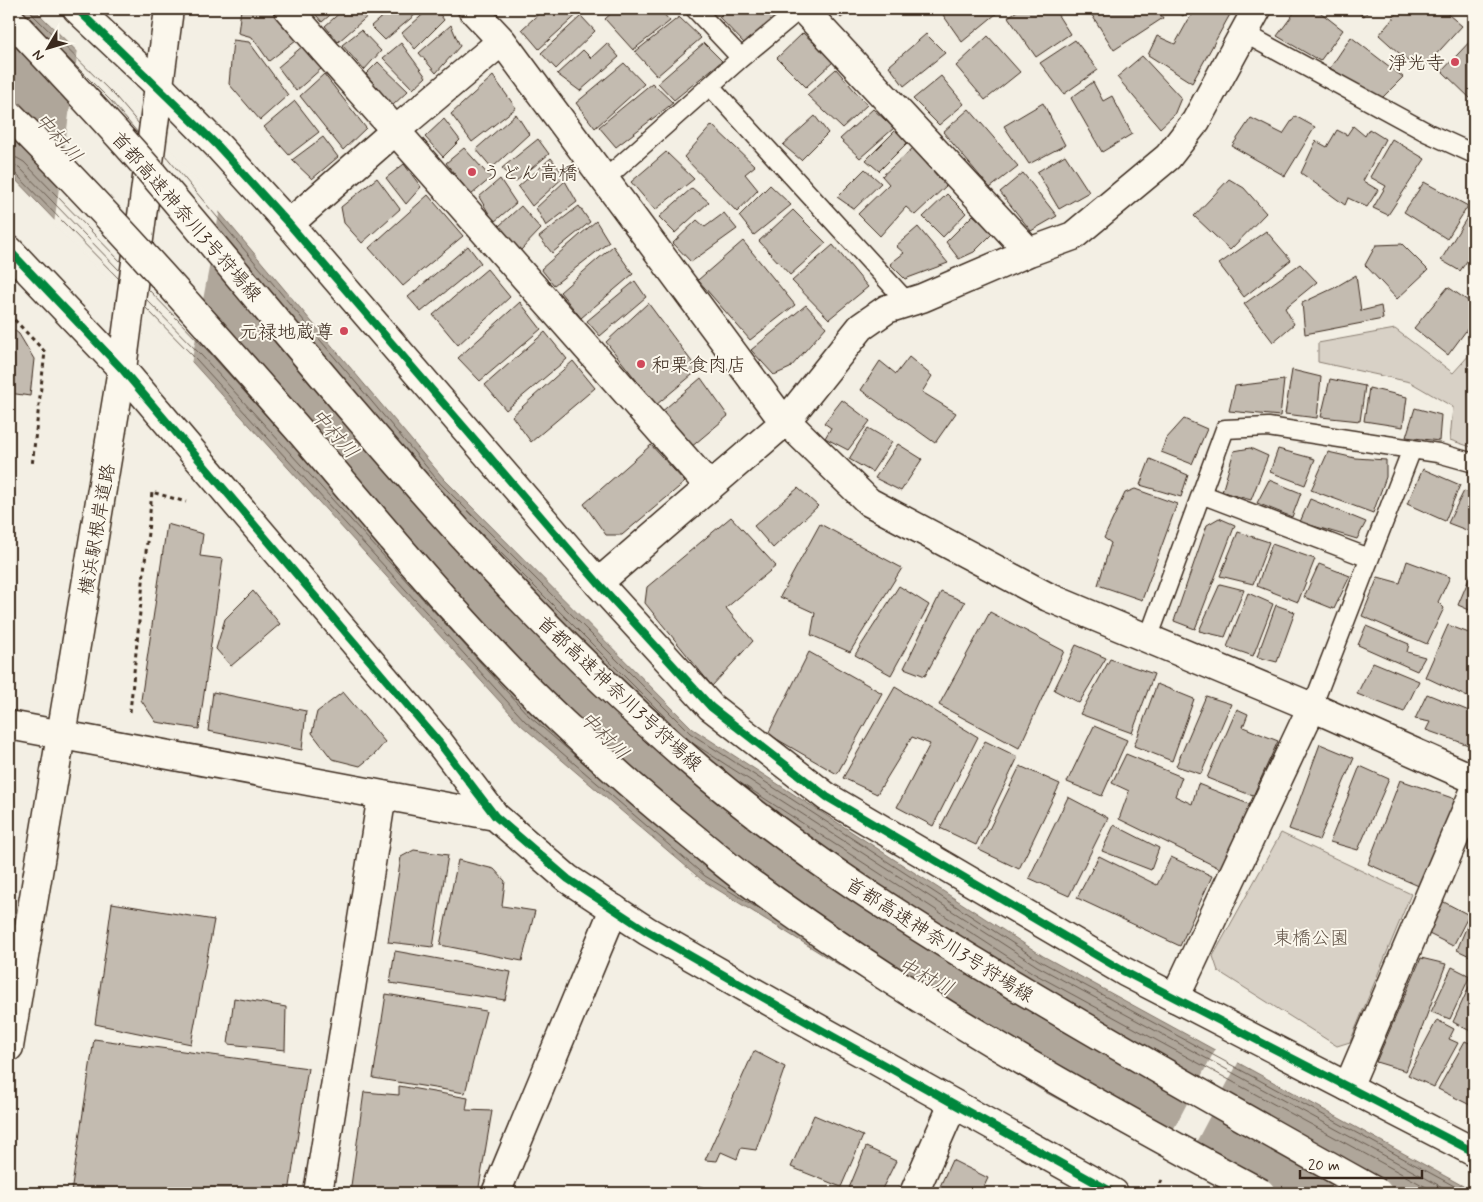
<svg xmlns="http://www.w3.org/2000/svg" width="1483" height="1202" font-family="Mynerve,'Klee One',sans-serif">
<style>
.green{fill:#d8d1c6;stroke:#8a7e72}
.water{fill:#afa69a;stroke:#817468}
.pier{fill:#f3efe4}
.lines{fill:none;stroke-linecap:round;stroke-linejoin:round}
.shore{stroke:#695c50;stroke-width:1}
.building{fill:#c3bbb0;stroke:#3b2a1e}
.service-casing{stroke:#3b2a1e;stroke-width:21}
.minor-casing{stroke:#3b2a1e;stroke-width:31}
.tertiary-casing{stroke:#3b2a1e;stroke-width:31}
.primary-casing{stroke:#3b2a1e;stroke-width:31}
.path{stroke:#3b2a1e;stroke-width:3;stroke-dasharray:4 4;stroke-linecap:butt}
.service{stroke:#fbf7ec;stroke-width:18}
.minor{stroke:#fbf7ec;stroke-width:28}
.tertiary{stroke:#fbf7ec;stroke-width:28}
.primary{stroke:#fbf7ec;stroke-width:28}
.motorway-bridge-casing{stroke:#3b2a1e;stroke-width:31;stroke-linecap:butt}
.motorway-bridge{stroke:#fbf7ec;stroke-width:28}
.cycleway-casing{stroke:#fbf7ec;stroke-width:11}
.cycleway{stroke:#00873e;stroke-width:8}
.poi-dot{fill:#d1495b;stroke:#fbf7ec;stroke-width:2}
.labels{text-anchor:middle;stroke-width:4;stroke-linejoin:round;paint-order:stroke}
.poi-label{font-size:19px;fill:#3b2a1e;stroke:#fbf7ec;text-anchor:end}
.street-label{font-size:19px;fill:#3b2a1e;stroke:#fbf7ec}
.park-label{font-size:19px;fill:#625448;stroke:#fbf7ec}
.water-label{font-size:20px;font-style:italic;fill:#645549;stroke:#fbf7ec}
</style>
<rect width="100%" height="100%" fill="#f3efe4"/>
<filter id="ink" filterUnits="userSpaceOnUse"><feTurbulence type="fractalNoise" baseFrequency=".02" numOctaves="2"/><feDisplacementMap in="SourceGraphic" scale="10" xChannelSelector="R" yChannelSelector="G"/><feConvolveMatrix kernelMatrix="1 2 1 2 8 2 1 2 1" color-interpolation-filters="sRGB"/></filter>
<g filter="url(#ink)">
<path class="green" d="M1395,329L1453,373L1471,353L1474,355V448L1450,440L1453,407L1410,382L1318,362V343Z
M1281,833L1411,894L1350,1042L1337,1046L1218,971L1213,956Z"/>
<path class="water" d="M9,9H34L120,94L444,479L693,729L1043,956L1474,1192V1193H1231L1045,1092L702,880L521,725L193,363L9,173Z"/>
<path class="pier" d="M78,49L121,92L220,209L191,364L54,224Z
M1216,1048L1239,1061L1182,1169L1159,1157Z"/>
<g class="lines">
<path class="shore" d="M31,9L32,14L116,97L139,124
M66,56L111,101L138,133
M165,155L440,483L690,733L1040,961L1467,1193
M9,157L17,158L24,162L121,262
M9,164L19,167L120,271
M9,170L14,172L119,279
M148,289L207,350L286,438
M146,299L202,356L529,716L594,772
M145,307L197,360L525,721L705,876L774,918
M468,520L671,723
M691,742L1037,966L1453,1193
M736,780L1033,973L1437,1193"/>
</g>
<path class="building" d="M241,9H271L296,40L269,61L252,37L238,33Z
M311,9H337L322,22Z
M344,9H366L370,14L338,42L325,26Z
M391,9H422L385,40L371,26Z
M429,9H436L444,20L415,49L402,33Z
M544,9H579L581,11L539,49L522,29Z
M597,9H608L602,14Z
M616,9H659L670,21L633,50L605,19Z
M727,9H777L775,18L744,43L719,17Z
M833,9H852L841,18Z
M951,9H1002L962,42L943,15Z
M1020,9H1054L1070,34L1036,57L1008,17Z
M1096,9H1157L1163,18L1114,50L1090,12Z
M1174,9H1189L1183,16Z
M1199,9H1233L1192,83L1148,55L1157,36L1175,44L1190,17Z
M1297,9H1316L1343,30L1320,61L1277,36Z
M1353,9H1370L1364,16Z
M1401,9H1442L1462,26L1420,72L1379,35Z
M581,16L595,31L556,69L541,53Z
M679,17L701,38L657,76L635,52Z
M451,25L460,46L436,73L419,53Z
M361,30L381,51L364,70L342,45Z
M803,33L834,61L806,87L777,58Z
M926,34L945,53L904,86L889,66Z
M988,36L1020,72L985,100L956,66Z
M1351,37L1403,77L1381,99L1330,68Z
M1474,37V102L1442,71Z
M233,40L249,42L288,95L260,120L229,84Z
M1075,40L1098,70L1064,94L1040,63Z
M401,43L426,77L413,89L383,58Z
M607,43L619,57L580,91L557,74L583,50L591,58Z
M704,43L722,61L674,100L658,83Z
M304,45L322,68L296,91L278,67Z
M1142,56L1181,98L1174,115L1160,128L1117,77Z
M378,62L408,91L392,106L366,74Z
M624,63L644,84L595,128L576,103Z
M836,69L867,105L842,128L807,95Z
M324,74L366,128L343,150L300,96Z
M493,76L516,108L472,142L451,114Z
M941,76L964,104L939,125L913,99Z
M1093,82L1103,101L1112,96L1132,134L1102,152L1071,98Z
M652,83L673,103L616,147L599,127Z
M295,101L319,132L289,155L264,127Z
M1043,103L1065,145L1029,164L1004,126Z
M873,109L894,128L860,158L840,139Z
M969,109L1018,166L990,188L943,132Z
M516,114L529,134L492,168L476,149Z
M815,116L828,133L801,160L783,145Z
M1295,116L1315,127L1285,176L1232,146L1251,118L1283,134Z
M444,119L460,140L443,157L425,137Z
M712,125L755,166L745,174L758,190L737,212L684,157Z
M1353,126L1365,136L1369,129L1385,139L1363,181L1378,190L1367,207L1348,198L1345,205L1301,173L1316,141L1327,147L1337,130L1347,135Z
M896,130L908,142L879,171L866,160Z
M323,137L338,157L312,179L292,160Z
M538,139L549,154L515,182L502,168Z
M1392,139L1425,159L1388,215L1373,208L1386,186L1370,177Z
M464,148L491,178L471,195L446,163Z
M913,148L946,186L915,215L906,207L880,236L858,214L889,184L882,176Z
M666,152L694,179L655,210L631,182Z
M1065,155L1089,192L1059,209L1037,172Z
M551,158L565,176L532,206L518,187Z
M404,164L421,187L406,204L386,178Z
M865,169L881,183L854,209L837,197Z
M1023,173L1057,216L1031,231L1000,192Z
M377,178L400,209L362,243L344,223L341,207Z
M500,179L516,203L494,222L479,197Z
M1229,179L1244,188L1266,213L1230,250L1194,216Z
M565,181L577,202L546,226L536,208Z
M1424,182L1468,206L1447,239L1404,212Z
M770,185L791,205L754,235L739,216Z
M692,188L709,202L675,233L659,217Z
M947,194L966,213L943,237L923,217Z
M428,195L463,236L403,286L369,248Z
M521,206L541,229L520,251L499,226Z
M579,206L590,222L552,253L539,237Z
M1474,206V251L1460,271L1441,260Z
M793,210L826,243L790,275L759,241Z
M724,213L737,229L691,262L673,243L697,220L705,227Z
M973,215L993,233L974,252L959,259L946,242Z
M596,221L609,242L554,285L541,269Z
M918,227L948,263L905,279L890,264L904,253L896,246Z
M1266,231L1291,260L1244,297L1219,264Z
M743,241L795,305L750,340L698,280Z
M1402,244L1428,270L1397,299L1365,265L1376,245Z
M833,245L868,287L829,319L792,281Z
M468,246L481,263L421,312L408,297Z
M613,246L633,274L581,318L560,292Z
M1300,264L1317,282L1285,308L1294,324L1273,342L1244,304Z
M487,269L510,297L458,345L433,315Z
M1356,275L1361,311L1381,306L1383,319L1305,334L1302,303L1334,288Z
M635,281L646,297L600,336L587,321Z
M1448,287L1474,305V320L1448,355L1414,328Z
M520,302L541,329L480,381L458,358Z
M648,303L698,370L656,405L606,342Z
M806,305L826,327L790,368L774,375L751,350Z
M9,326L19,334L34,359L30,396L9,393Z
M545,332L567,359L506,410L485,385Z
M909,357L932,376L922,392L956,413L935,443L861,390L880,361L896,374Z
M573,361L595,388L531,442L512,416Z
M1292,370L1321,377L1317,418L1285,414Z
M701,378L728,416L690,448L660,413Z
M1330,379L1365,386L1360,421L1321,417Z
M1284,380L1280,416L1229,411L1235,386Z
M1369,388L1407,397L1403,427L1364,421Z
M842,400L870,421L848,450L825,438L831,428L824,423Z
M1415,408L1441,415L1439,441L1406,437Z
M1184,419L1207,429L1192,464L1161,452L1166,439Z
M868,428L892,442L872,472L849,459Z
M898,444L922,459L901,491L875,478Z
M651,445L685,482L622,535H606L584,504Z
M1250,448L1268,456L1251,500L1222,492L1234,451Z
M1278,449L1315,459L1305,485L1270,472Z
M1328,452L1355,458L1386,460V477L1373,513L1311,490Z
M1150,459L1188,475L1181,497L1140,485Z
M1423,469L1460,485L1445,521L1407,504Z
M1269,480L1301,493L1292,517L1257,503Z
M798,488L818,506L773,548L754,526Z
M1135,489L1177,504L1142,600L1098,585L1111,543L1104,538L1125,493Z
M1464,491L1474,495V533L1448,523Z
M1310,499L1366,522L1357,539L1300,522Z
M731,517L776,566L726,608L753,641L712,686L645,603L647,587Z
M1219,518L1235,525L1195,629L1174,621L1207,525Z
M167,524L203,534L200,556L223,559L199,729L156,722L141,700Z
M820,524L902,568L850,652L811,635L815,613L780,597Z
M1238,532L1269,542L1253,584L1220,576Z
M1272,544L1315,559L1298,602L1257,586Z
M1407,561L1450,577L1438,602L1444,608L1427,644L1362,616L1378,577L1400,583Z
M1319,564L1350,576L1334,609L1304,597Z
M1474,567V612L1458,605Z
M1220,584L1244,590L1225,637L1199,631Z
M899,586L929,605L891,675L855,655Z
M253,591L280,624L231,666L216,649L225,619Z
M941,592L965,602L925,676L904,668Z
M1248,593L1273,604L1253,656L1227,647Z
M1276,605L1295,612L1277,662L1257,657Z
M990,612L1064,651L1019,748L939,705Z
M1448,625L1474,635V642L1470,652L1474,655V700L1425,677Z
M1366,626L1409,644L1407,652L1425,657L1417,671L1358,645Z
M1076,645L1106,658L1079,703L1054,690Z
M809,652L882,693L837,774L768,734Z
M1110,659L1154,674L1132,733L1080,714Z
M1373,662L1419,681L1404,712L1357,694Z
M1157,684L1194,699L1172,761L1134,746Z
M895,687L978,737L933,826L897,807L930,744L912,737L877,794L843,778Z
M213,692L306,711L302,750L208,731Z
M343,692L385,742L375,754L360,766L332,759L312,733L317,712Z
M1427,694L1474,713V747L1426,730L1430,722L1415,719Z
M1206,696L1231,704L1201,774L1176,766Z
M1237,709L1248,714L1243,727L1278,741L1253,796L1207,778Z
M1094,726L1127,740L1102,796L1067,782Z
M985,741L1018,757L976,845L940,828Z
M1320,744L1354,758L1319,840L1289,829Z
M1126,754L1182,777L1175,796L1192,804L1198,784L1251,805L1223,870L1119,819L1129,791L1112,783Z
M1020,766L1060,784L1019,869L979,850Z
M1360,766L1389,779L1358,850L1330,842Z
M1400,780L1455,799L1421,887L1368,864Z
M1068,797L1108,818L1069,896L1029,878Z
M1114,825L1159,848L1151,870L1102,851Z
M1474,828V854H1468Z
M414,850L448,855L433,947L388,942L401,857Z
M1099,856L1157,885L1171,857L1212,876L1180,946L1077,898Z
M458,860L494,869L505,881L502,906L535,911L522,961L440,945Z
M1442,901L1469,915L1453,946L1427,933Z
M112,903L214,920L191,1044L95,1024Z
M1474,909V958L1457,950Z
M395,951L511,972L505,1000L390,983Z
M1421,958L1446,964L1406,1071L1376,1062Z
M1452,967L1470,976L1450,1019L1431,1012Z
M1473,978L1474,979V1033L1453,1022Z
M386,994L486,1011L465,1093L373,1078Z
M234,998L286,1007L285,1050L228,1044Z
M1437,1020L1454,1029L1449,1039L1458,1043L1434,1087L1408,1075Z
M94,1039L308,1068L289,1193H71Z
M1465,1041L1474,1045V1107L1438,1089Z
M754,1051L785,1067L756,1150L741,1148L737,1159L721,1152L717,1161L705,1160Z
M399,1086L468,1098L466,1110L492,1111L478,1193H350L364,1092L399,1095Z
M814,1115L863,1136L841,1187L791,1167Z
M866,1147L896,1161L880,1193H847Z
M952,1160L988,1178L981,1193H937Z
M699,1186L720,1193H696Z"/>
<g class="lines">
<g class="service-casing">
<path id="service" d="M695,9L741,58
M1244,33L1428,133L1474,154
M710,86L908,303
M605,179L741,58L800,9
M1201,494L1369,558
M1148,639L1225,429L1268,427L1438,453L1474,463
M1312,707L1412,449"/>
</g>
<g class="minor-casing">
<path id="minor" d="M77,9L158,85
M288,9L710,487
M472,9L502,41L776,411L869,502L1048,597L1312,707L1474,779
M803,9L1029,252
M289,224L396,130L502,41
M598,583L786,421L861,327L887,309L922,298L1029,252L1073,236L1168,157L1196,121L1257,9
M1175,998L1312,707
M1348,1087L1474,792
M496,1193L614,909
M914,1193L953,1104"/>
</g>
<g class="tertiary-casing">
<path id="tertiary" d="M158,85L218,146L289,224L598,583L711,707L827,797L1125,972L1474,1152
M9,250L122,369L438,741L495,816L568,879L647,931L780,1007L1114,1193
M9,725L495,816
M318,1193L382,795"/>
</g>
<g class="primary-casing">
<path id="primary" d="M9,1047L122,369L169,9"/>
</g>
<path class="path" d="M9,314L45,352L32,466
M130,712L152,492L186,502
M1162,1180L1158,1189L1162,1193"/>
<use href="#service" class="service"/>
<use href="#minor" class="minor"/>
<use href="#tertiary" class="tertiary"/>
<use href="#primary" class="primary"/>
<g class="motorway-bridge-casing">
<path id="motorway-bridge" d="M9,18C59,71 110,124 157,179C327,378 491,589 689,760C795,852 915,927 1036,998C1149,1065 1263,1129 1378,1193
M9,114C110,215 204,322 298,429C383,528 466,631 562,722C604,762 648,801 694,838C711,852 728,867 746,880C908,1000 1084,1098 1261,1193"/>
</g>
<use href="#motorway-bridge" class="motorway-bridge"/>
<g class="cycleway-casing">
<path id="cycleway" d="M77,9L218,146L289,224L598,583L711,707L827,797L1125,972L1474,1152
M9,250L122,369L438,741L495,816L568,879L647,931L780,1007L1114,1193"/>
</g>
<use href="#cycleway" class="cycleway"/>
</g>
</g>
<g class="poi-dot">
<circle cx="1455" cy="62" r="5"/>
<circle cx="472" cy="172" r="5"/>
<circle cx="344" cy="331" r="5"/>
<circle cx="641" cy="364" r="5"/>
</g>
<g class="labels">
<g class="poi-label">
<text x="1445" y="69">淨光寺</text>
<text x="482" y="179" text-anchor="start">うどん高橋</text>
<text x="334" y="338">元禄地蔵尊</text>
<text x="651" y="371" text-anchor="start">和栗食肉店</text>
</g>
<g class="street-label">
<text transform="translate(187 216) rotate(49)" y="7">首都高速神奈川3号狩場線</text>
<text transform="translate(96 529) rotate(-80)" y="7">横浜駅根岸道路</text>
<text transform="translate(620 693) rotate(43)" y="7">首都高速神奈川3号狩場線</text>
<text transform="translate(940 939) rotate(32)" y="7">首都高速神奈川3号狩場線</text>
</g>
<g class="park-label">
<text x="1311" y="944">東橋公園</text>
</g>
<g class="water-label">
<text transform="translate(59 137) rotate(48)" y="7">中村川</text>
<text transform="translate(335 433) rotate(48)" y="7">中村川</text>
<text transform="translate(605 735) rotate(45)" y="7">中村川</text>
<text transform="translate(926 976) rotate(27)" y="7">中村川</text>
</g>
</g>
<rect width="1483" height="1202" fill="none" stroke="#fbf7ec" stroke-width="30"/>
<rect x="15" y="15" width="1453" height="1172" fill="none" stroke="#3b2a1e" stroke-width="2" filter="url(#ink)"/>
<g transform="translate(48 48) rotate(232)" stroke="#fbf7ec" stroke-width="4" paint-order="stroke">
<path d="M0-4L9 19L0 12L-9 19Z" fill="#3b2a1e"/>
<text y="-8" font-size="14" font-weight="bold" text-anchor="middle" fill="#3b2a1e">N</text>
</g>
<path d="M1300 1170v8h122v-8" fill="none" stroke="#3b2a1e" stroke-width="2.5"/>
<text x="1308" y="1170" font-size="15" fill="#3b2a1e" stroke="#fbf7ec" stroke-width="4" paint-order="stroke">20 m</text>
</svg>
